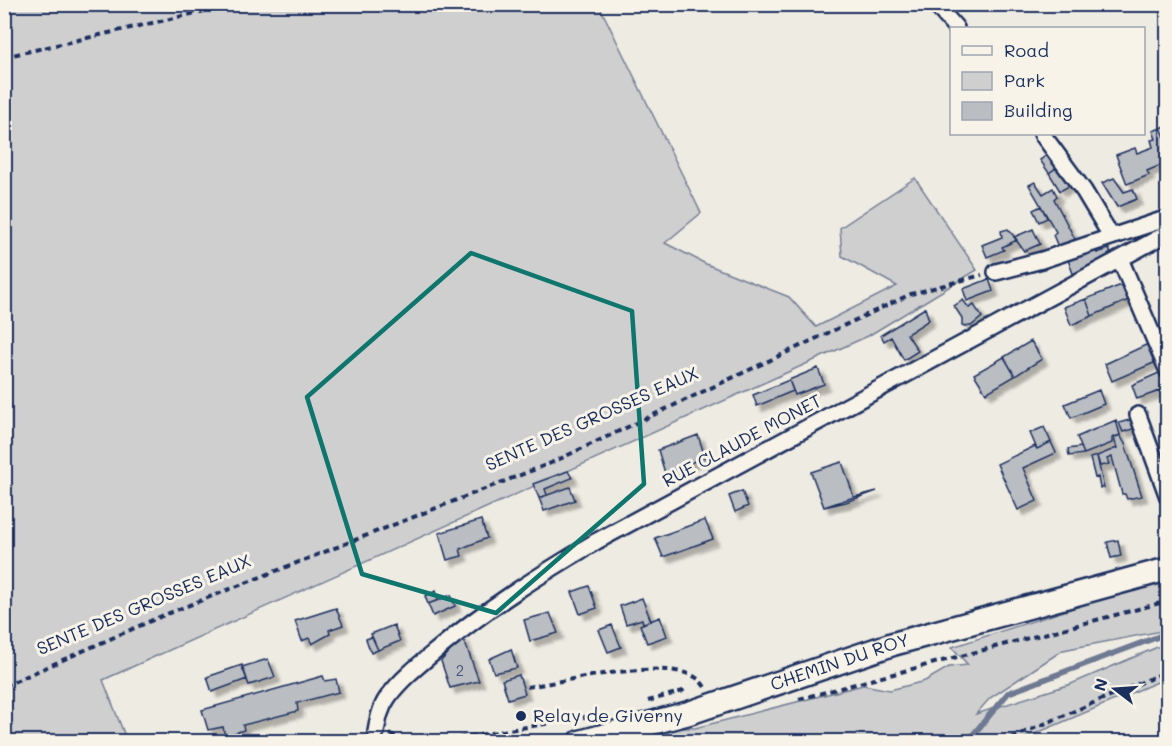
<svg xmlns="http://www.w3.org/2000/svg" width="1172" height="746" font-family="Mali,sans-serif">
<style>
.green{fill:#cfcfcf;stroke:#757f96;stroke-width:1.5}
.lines{fill:none;stroke-linecap:round;stroke-linejoin:round}
.stream{stroke:#6e7992;stroke-width:6}
.building{fill:#babdc2;stroke:#1b2f5e;stroke-width:1.5;filter:url(#shadow)}
.minor-casing{stroke:#1b2f5e;stroke-width:20}
.secondary-casing{stroke:#1b2f5e;stroke-width:27}
.path{stroke:#1b2f5e;stroke-width:4;stroke-dasharray:6 4.5;stroke-linecap:butt}
.minor{stroke:#f7f3e8;stroke-width:15}
.secondary{stroke:#f7f3e8;stroke-width:22}
.marked{fill:none;stroke:#0f766e;stroke-width:4.5;stroke-linejoin:round}
.poi-dot{fill:#1b2f5e;stroke:#f7f3e8;stroke-width:2}
.labels{text-anchor:middle;stroke-width:6;stroke-linejoin:round;paint-order:stroke}
.number-label{font-size:15px;fill:#435277}
.street-label{font-size:18px;fill:#1b2f5e;stroke:#f7f3e8}
.poi-label{font-size:18px;fill:#1b2f5e;stroke:#f7f3e8;text-anchor:start}
</style>
<defs>
<filter id="shadow"><feDropShadow dx="5.5" dy="5.5" stdDeviation="1.5" flood-color="#0004"/></filter>
</defs>
<rect width="100%" height="100%" fill="#eeebe2"/>
<filter id="ink" filterUnits="userSpaceOnUse"><feTurbulence type="fractalNoise" baseFrequency=".0167" numOctaves="2"/><feDisplacementMap in="SourceGraphic" scale="12" xChannelSelector="R" yChannelSelector="G"/><feConvolveMatrix kernelMatrix="1 2 1 2 8 2 1 2 1" color-interpolation-filters="sRGB"/></filter>
<g filter="url(#ink)">
<path class="green" d="M4,5H599L701,213L665,243L706,264L789,297L816,327L897,286L842,256L840,228L915,178L977,270L868,336L103,680L127,741H5Z
M1167,578V630L1063,650L990,698L976,714L1071,684L1167,643V678L1018,741L628,742L683,728H695L863,685L890,690L925,681L949,667L968,665L952,647Z"/>
<g class="lines">
<path class="stream" d="M967,742L1008,693L1168,633"/>
</g>
<path class="building" d="M1168,125V144L1161,128Z
M1161,128L1168,144V162L1147,171L1149,175L1127,184L1116,155L1135,148L1137,153L1153,147L1151,140L1156,139L1153,131Z
M1047,155L1056,168L1049,173L1040,160Z
M1056,168L1069,186L1060,191L1049,173Z
M1114,178L1124,192L1133,189L1137,199L1117,207L1102,183Z
M1035,182L1043,194L1053,188L1057,196L1054,199L1077,243L1059,249L1053,235L1056,232L1029,185Z
M1041,206L1047,218L1039,222L1033,210Z
M1008,229L1017,240L1002,247L1004,250L987,257L982,245L1002,237L1001,231Z
M1033,229L1040,244L1024,251L1014,237Z
M1095,249L1097,253L1109,249L1112,257L1075,279L1067,257Z
M989,279L993,291L967,301L963,289Z
M1124,284L1131,299L1092,316L1086,299Z
M1086,299L1092,316L1071,325L1064,307Z
M963,300L969,308L974,305L982,317L971,326H962V318L954,306Z
M925,308L929,320L907,334L918,351L904,360L891,337L884,341L881,335Z
M1031,341L1042,359L1015,376L1004,357Z
M1148,344L1156,362L1112,381L1105,364Z
M1004,357L1015,376L986,393L974,374Z
M818,368L824,384L795,395L789,380Z
M1161,372L1168,388L1137,399L1132,385Z
M789,380L793,391L757,406L753,395Z
M1099,390L1104,404L1071,418L1065,404Z
M1133,419L1136,428L1123,432L1119,423Z
M1116,420L1120,435L1112,438V443L1084,454L1077,437Z
M1044,427L1051,442L1037,449L1030,433Z
M698,435L705,457L665,473L658,450Z
M1120,435L1125,444L1142,496L1127,499L1125,494H1122L1112,457L1107,459L1109,464L1100,466L1097,456L1117,448L1114,438Z
M1051,442L1056,453L1023,468L1037,501L1018,510L997,464L1035,446L1037,449Z
M1081,447L1084,454L1069,456L1068,449Z
M1097,456L1103,484L1104,488H1100L1098,477L1095,478L1090,458Z
M842,462L854,497L824,507L811,472Z
M568,471L572,478L545,489L547,495L539,498L533,484Z
M570,487L575,500L544,511L539,498Z
M742,491L748,506L735,512L729,496Z
M877,491L846,502L824,507L854,497Z
M481,520L487,538L460,549L462,556L447,560L439,533Z
M705,520L713,539L663,557L655,538Z
M1118,540L1121,556L1111,558L1107,542Z
M589,586L597,608L580,614L572,592Z
M436,591L439,600L428,604L425,596Z
M451,595L455,606L433,616L428,604Z
M642,598L651,621L643,623L642,619L626,624L620,606Z
M336,608L343,625L329,630L330,634L312,644L309,638L302,641L295,621Z
M550,613L558,633L530,641L524,620Z
M660,617L667,636L647,643L640,625Z
M394,625L400,641L378,650L371,634Z
M612,625L621,647L608,652L599,630Z
M372,637L378,650L371,653L366,639Z
M463,637L479,681L450,688L441,661Z
M511,649L517,668L494,673L489,659Z
M268,659L275,677L249,685L242,667Z
M242,665L247,679L212,692L207,677Z
M519,675L525,694L508,699L502,680Z
M323,676L325,681L336,679L339,692L297,703L298,711L243,725L244,730L225,736L223,727L208,730L202,710Z"/>
<g class="lines">
<g class="minor-casing">
<path id="minor" d="M935,4L956,28
M1042,134L1084,191L1111,236
M1120,259L1168,371
M996,272L1042,260L1168,218
M1138,415L1168,497
M376,732C378,720 380,708 388,697C401,679 420,664 437,650C487,608 541,574 597,541L1168,233"/>
</g>
<g class="secondary-casing">
<g id="secondary">
<path id="s1" d="M580,742L689,713L893,644L1168,569"/>
</g>
</g>
<path class="path" d="M4,57L235,4
M4,686L164,615L551,463L911,294L982,275
M527,687C566,681 663,658 695,677C699,679 702,683 705,687
M799,699L1168,601
M648,701L683,691L684,695
M390,734L409,742
M438,742L591,716
M1002,742L1168,671"/>
<use href="#minor" class="minor"/>
<use href="#secondary" class="secondary"/>
</g>
</g>
<path class="marked" d="M471,253L632,311L644,484L496,613L362,574L307,397Z"/>
<circle class="poi-dot" cx="521" cy="716" r="6"/>
<g class="labels">
<g class="number-label">
<text x="460" y="676">2</text>
</g>
<g class="street-label">
<text transform="translate(592 419) rotate(-24)" y="6">SENTE DES GROSSES EAUX</text>
<text transform="translate(742 441) rotate(-28)" y="6">RUE CLAUDE MONET</text>
<text transform="translate(144 605) rotate(-23)" y="6">SENTE DES GROSSES EAUX</text>
<text dy="6" stroke="none"><textPath href="#s1" startOffset="272">CHEMIN DU ROY</textPath></text>
</g>
<g class="poi-label">
<text x="533" y="722">Relay de Giverny</text>
</g>
</g>
<rect width="1172" height="746" fill="none" stroke="#f7f3e8" stroke-width="24"/>
<rect x="12" y="12" width="1148" height="722" fill="none" stroke="#1b2f5e" stroke-width="2" filter="url(#ink)"/>
<rect x="950" y="27" width="195" height="108" fill="#f7f3e8" stroke="#9fa5b1" stroke-width="1.5"/>
<rect x="962" y="46" width="30" height="9" fill="#f7f3e8" stroke="#9fa5b1" stroke-width="1.5"/>
<text x="1004" y="57" font-size="18" fill="#1b2f5e">Road</text>
<rect x="962" y="72" width="30" height="18" fill="#cfcfcf" stroke="#9fa5b1" stroke-width="1.5"/>
<text x="1004" y="87" font-size="18" fill="#1b2f5e">Park</text>
<rect x="962" y="102" width="30" height="18" fill="#babdc2" stroke="#9fa5b1" stroke-width="1.5"/>
<text x="1004" y="117" font-size="18" fill="#1b2f5e">Building</text>
<g transform="translate(1115 689) rotate(287)" stroke="#f7f3e8" stroke-width="4.5" paint-order="stroke">
<path d="M0-4.5L10 22L0 15L-10 22Z" fill="#1b2f5e"/>
<text y="-9" font-size="16" font-weight="bold" text-anchor="middle" fill="#1b2f5e">N</text>
</g>
</svg>
